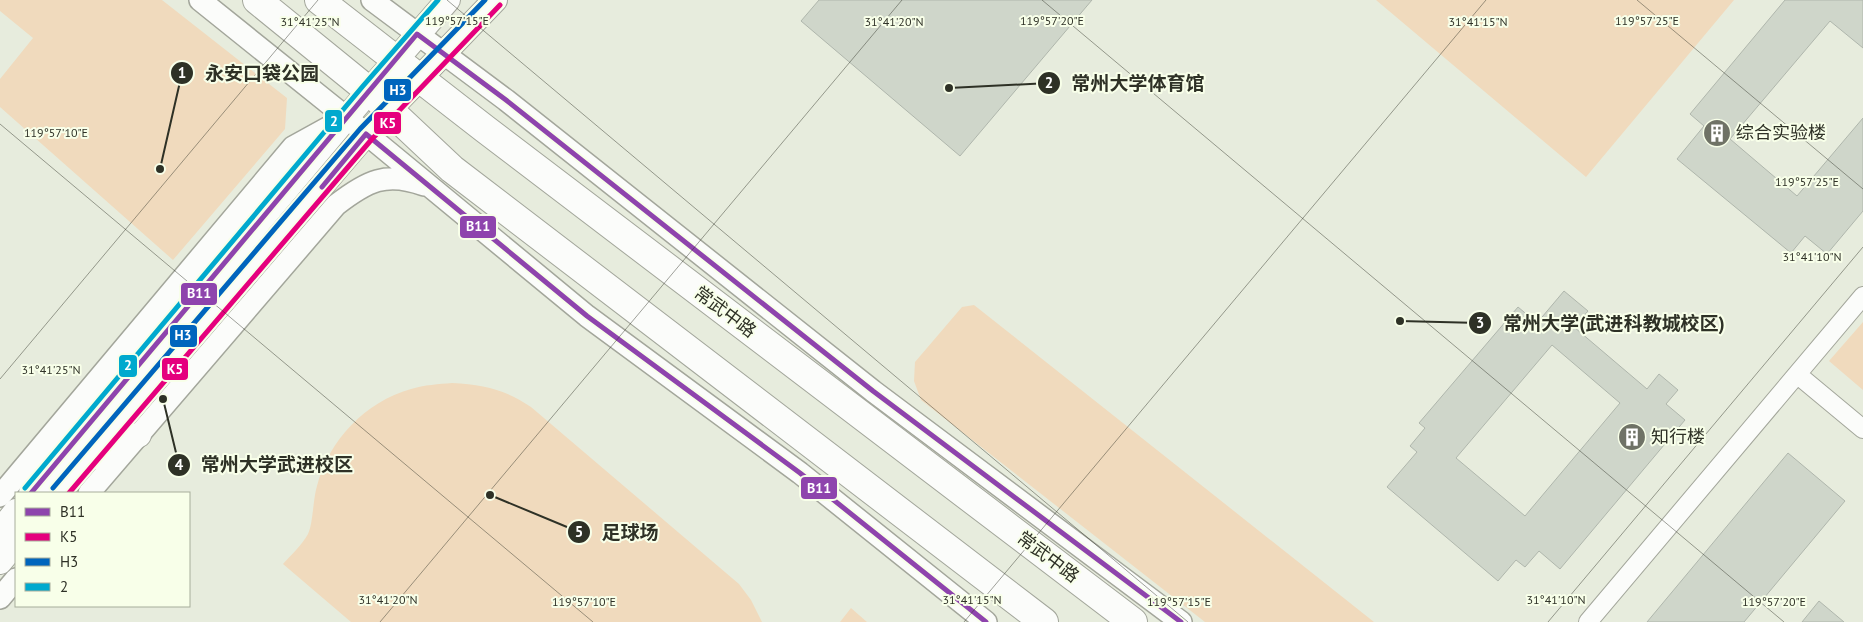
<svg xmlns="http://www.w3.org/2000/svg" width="1863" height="622" font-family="'PT Sans','Noto Sans SC',sans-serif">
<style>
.green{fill:#f0dabd}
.building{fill:#cfd6ca;stroke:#afb6ac;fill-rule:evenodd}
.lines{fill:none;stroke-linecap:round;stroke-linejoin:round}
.minor-casing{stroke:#a3a69b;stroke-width:20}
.tertiary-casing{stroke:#a3a69b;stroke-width:24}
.secondary-casing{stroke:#a3a69b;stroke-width:26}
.primary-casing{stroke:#a3a69b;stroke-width:30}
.minor{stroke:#fbfcfa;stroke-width:18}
.tertiary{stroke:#fbfcfa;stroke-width:21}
.secondary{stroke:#fbfcfa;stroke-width:24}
.primary{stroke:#fbfcfa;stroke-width:28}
.bus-1-casing{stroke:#f8ffe9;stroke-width:9}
.bus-2-casing{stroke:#f8ffe9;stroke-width:9}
.bus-3-casing{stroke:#f8ffe9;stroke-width:9}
.bus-4-casing{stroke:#f8ffe9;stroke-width:9}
.bus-1{stroke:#8e44ad;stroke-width:5}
.bus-2{stroke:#e5007d;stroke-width:5}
.bus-3{stroke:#0065bd;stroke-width:5}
.bus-4{stroke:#00a9ce;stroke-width:5}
.ticks{fill:none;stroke:#2e3126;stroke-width:1;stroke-opacity:0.45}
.labels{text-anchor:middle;stroke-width:4;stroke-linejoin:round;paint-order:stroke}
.poi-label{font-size:18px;fill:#2e3126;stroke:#f8ffe9;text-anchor:start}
.street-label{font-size:18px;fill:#2e3126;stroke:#f8ffe9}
.ticks-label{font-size:12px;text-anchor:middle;fill:#2e3126;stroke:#f8ffe9;stroke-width:4;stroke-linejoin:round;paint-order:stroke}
.leader{fill:none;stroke:#2e3126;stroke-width:2}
.callout-dot{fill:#2e3126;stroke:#f8ffe9;stroke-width:2}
.mark-label{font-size:15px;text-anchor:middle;font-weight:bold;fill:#fff}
.callout-label{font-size:19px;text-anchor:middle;font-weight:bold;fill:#2e3126;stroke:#f8ffe9;stroke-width:4;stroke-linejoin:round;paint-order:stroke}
.line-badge{stroke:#f8ffe9;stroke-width:2}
.badge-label{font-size:14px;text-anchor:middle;font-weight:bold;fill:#fff}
</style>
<rect width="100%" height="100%" fill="#e7ecdd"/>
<path class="green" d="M0,0H162L287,98L285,129L173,260L0,107V79L33,38L0,11Z
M1376,0H1734L1586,177Z
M974,305L1374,622H1205L921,400L914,381L915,362L962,307Z
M1863,322V390L1829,361Z
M452,383C484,385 504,389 531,407L739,584L751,600L762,622H351L283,564C291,555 302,545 308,534C313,524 313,499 317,486C329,440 365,402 411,389C424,385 439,384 452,383Z
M851,608L867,622H840Z"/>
<path class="building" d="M819,0H1092L960,156L801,21Z
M1785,0H1863V48L1830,21L1730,139L1797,196L1863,118V211L1827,254L1805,236L1791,253L1677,159L1704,126L1690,114Z
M1564,291L1588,311L1574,327L1647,389L1659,374L1678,390L1666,404L1685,420L1560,569L1539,551L1525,567L1516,560L1498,581L1387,487L1417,452L1410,446L1425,428L1419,423L1518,307L1537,323ZM1552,345L1620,403L1525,516L1456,458Z
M1788,453L1845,501L1744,622H1647Z
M1819,601L1844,622H1802Z"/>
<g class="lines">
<g class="minor-casing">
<path id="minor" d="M1798,375L1863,429
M1588,622L1863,296"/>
</g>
<g class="tertiary-casing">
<path id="tertiary" d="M200,0L347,118L587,316L800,473L986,622
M372,0L506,100L873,391L1181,622
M89,493L336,205C367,181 386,171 424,185
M0,496L293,147L342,120
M0,598L16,579"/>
</g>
<g class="secondary-casing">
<path id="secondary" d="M96,457L139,435
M31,493L369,91L448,0
M59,493L366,134L495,0
M0,531L16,511
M0,562L16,543"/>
</g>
<g class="primary-casing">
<path id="primary" d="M257,0L369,91L452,169L1044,622
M319,0L485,129L1133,622"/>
</g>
<use href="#minor" class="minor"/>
<use href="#tertiary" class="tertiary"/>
<use href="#secondary" class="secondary"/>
<use href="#primary" class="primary"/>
<g class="bus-1-casing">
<path id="bus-1" d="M322,187L366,134L587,316L800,473L986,622
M31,493L417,34L506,100L873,391L1181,622"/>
</g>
<g class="bus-2-casing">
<path id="bus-2" d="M69,493L372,139L500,5"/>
</g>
<g class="bus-3-casing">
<path id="bus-3" d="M53,488L360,129L485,0"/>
</g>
<g class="bus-4-casing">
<path id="bus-4" d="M25,488L363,86L438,0"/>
</g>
<use href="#bus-1" class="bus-1"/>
<use href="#bus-2" class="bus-2"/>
<use href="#bus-3" class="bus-3"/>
<use href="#bus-4" class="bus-4"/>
</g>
<path class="ticks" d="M447,0L1188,622M1042,0L1784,622M1637,0L1863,189M0,124L593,622M0,379L318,0M380,622L902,0M964,622L1486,0M1548,622L1863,247"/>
<defs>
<g id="building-disc" transform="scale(1.4375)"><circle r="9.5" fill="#6f7266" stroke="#f8ffe9"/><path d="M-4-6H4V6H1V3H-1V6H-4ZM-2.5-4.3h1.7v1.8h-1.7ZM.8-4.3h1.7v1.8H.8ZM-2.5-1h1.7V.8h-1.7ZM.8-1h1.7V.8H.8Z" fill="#fff"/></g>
</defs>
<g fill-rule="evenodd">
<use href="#building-disc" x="1717" y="133"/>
<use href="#building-disc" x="1632" y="437"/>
</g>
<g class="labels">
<g class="poi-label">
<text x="1736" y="139">综合实验楼</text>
<text x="1651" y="443">知行楼</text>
</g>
<g class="street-label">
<text transform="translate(725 312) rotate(37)" y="6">常武中路</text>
<text transform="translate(1048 557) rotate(37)" y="6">常武中路</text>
</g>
</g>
<g class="ticks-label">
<text x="457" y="25">119°57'15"E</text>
<text x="1647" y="25">119°57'25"E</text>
<text x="1052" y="25">119°57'20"E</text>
<text x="310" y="26">31°41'25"N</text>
<text x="894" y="26">31°41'20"N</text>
<text x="1478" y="26">31°41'15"N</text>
<text x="56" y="137">119°57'10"E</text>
<text x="1807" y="186">119°57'25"E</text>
<text x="1812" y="261">31°41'10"N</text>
<text x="51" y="374">31°41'25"N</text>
<text x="388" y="604">31°41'20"N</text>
<text x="972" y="604">31°41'15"N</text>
<text x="1556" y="604">31°41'10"N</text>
<text x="584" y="606">119°57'10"E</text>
<text x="1179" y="606">119°57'15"E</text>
<text x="1774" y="606">119°57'20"E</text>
</g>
<path class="leader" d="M160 169L182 73M949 88L1049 83M1400 321L1480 323M163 399L179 465M490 495L579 532"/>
<g class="callout-dot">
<circle cx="160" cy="169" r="5"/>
<circle cx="949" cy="88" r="5"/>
<circle cx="1400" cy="321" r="5"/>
<circle cx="163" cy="399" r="5"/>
<circle cx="490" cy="495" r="5"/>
<circle cx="182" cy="73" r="12"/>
<circle cx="1049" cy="83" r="12"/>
<circle cx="1480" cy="323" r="12"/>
<circle cx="179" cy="465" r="12"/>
<circle cx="579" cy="532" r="12"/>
</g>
<g class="mark-label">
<text x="182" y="78">1</text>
<text x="1049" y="88">2</text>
<text x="1480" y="328">3</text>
<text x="179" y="470">4</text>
<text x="579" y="537">5</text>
</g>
<g class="callout-label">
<text x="262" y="80">永安口袋公园</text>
<text x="1138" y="90">常州大学体育馆</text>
<text x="1614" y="330">常州大学(武进科教城校区)</text>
<text x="277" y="471">常州大学武进校区</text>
<text x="630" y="539">足球场</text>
</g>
<g class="line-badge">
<rect x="383" y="78" width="29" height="24" rx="5" fill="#0065bd"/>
<rect x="324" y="109" width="19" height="24" rx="5" fill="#00a9ce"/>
<rect x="373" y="111" width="29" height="24" rx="5" fill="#e5007d"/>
<rect x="459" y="215" width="38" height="24" rx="5" fill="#8e44ad"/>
<rect x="180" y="282" width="38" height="24" rx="5" fill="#8e44ad"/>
<rect x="169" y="324" width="29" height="24" rx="5" fill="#0065bd"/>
<rect x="118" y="354" width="20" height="24" rx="5" fill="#00a9ce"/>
<rect x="161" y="357" width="28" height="24" rx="5" fill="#e5007d"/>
<rect x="800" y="476" width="38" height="24" rx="5" fill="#8e44ad"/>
</g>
<g class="badge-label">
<text x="398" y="95">H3</text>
<text x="334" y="126">2</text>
<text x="388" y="128">K5</text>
<text x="478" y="231">B11</text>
<text x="199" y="298">B11</text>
<text x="183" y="340">H3</text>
<text x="128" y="370">2</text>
<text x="175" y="374">K5</text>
<text x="819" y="493">B11</text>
</g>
<rect x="15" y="492" width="175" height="115" fill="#f8ffe9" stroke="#a7ad9b"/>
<rect x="25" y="508" width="25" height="8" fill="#8e44ad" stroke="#a7ad9b"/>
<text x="60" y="517" font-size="15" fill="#2e3126">B11</text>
<rect x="25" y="533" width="25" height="8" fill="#e5007d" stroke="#a7ad9b"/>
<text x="60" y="542" font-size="15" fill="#2e3126">K5</text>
<rect x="25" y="558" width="25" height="8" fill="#0065bd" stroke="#a7ad9b"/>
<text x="60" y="567" font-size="15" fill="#2e3126">H3</text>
<rect x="25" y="583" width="25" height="8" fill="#00a9ce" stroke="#a7ad9b"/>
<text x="60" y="592" font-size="15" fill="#2e3126">2</text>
</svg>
